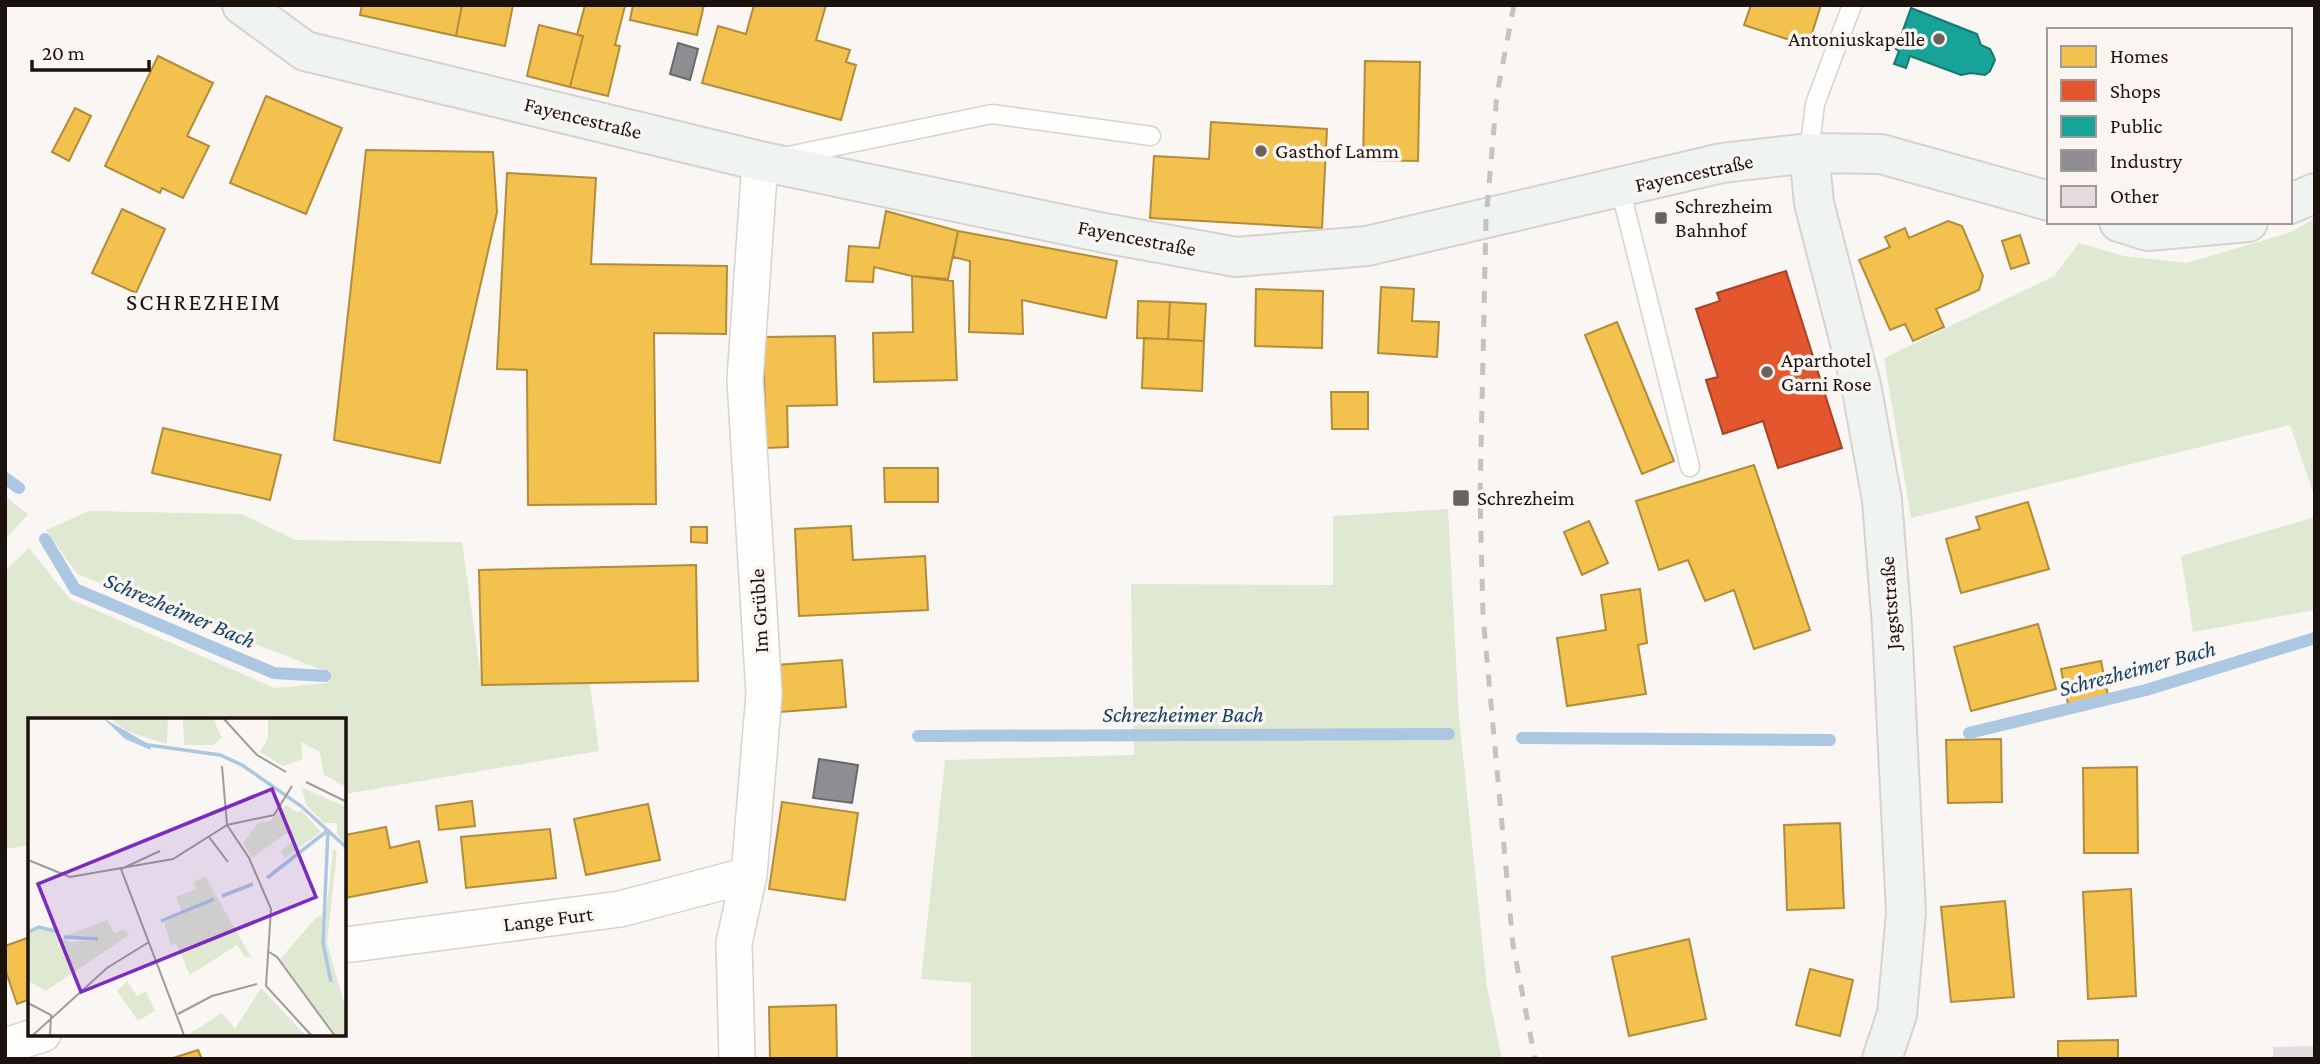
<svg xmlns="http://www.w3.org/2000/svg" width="2320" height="1064" font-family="'Crimson Pro',serif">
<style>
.green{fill:#dfe9d1}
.homes{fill:#f2c14e;stroke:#b28c3a;stroke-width:2}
.shops{fill:#e4572e;stroke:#a84224;stroke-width:2}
.public{fill:#17a398;stroke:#18786e;stroke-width:2}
.industry{fill:#8d8d92;stroke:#6b686a;stroke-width:2}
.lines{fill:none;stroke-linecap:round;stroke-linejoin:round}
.stream{stroke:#abc7e2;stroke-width:12}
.building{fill:#e4dde0;stroke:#e3dddf;stroke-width:2}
.lane-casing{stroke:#d8d2ce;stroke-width:21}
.street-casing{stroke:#d8d2ce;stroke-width:38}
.secondary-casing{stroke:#d8d2ce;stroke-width:42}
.lane{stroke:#fefefd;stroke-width:18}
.street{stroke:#fefefd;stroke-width:35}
.secondary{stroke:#eff3f2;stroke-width:38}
.rail{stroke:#c4c3c2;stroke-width:5;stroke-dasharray:12 12;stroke-linecap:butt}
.poi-dot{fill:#69625e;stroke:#fbf5f2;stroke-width:2.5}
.labels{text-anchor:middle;stroke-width:7;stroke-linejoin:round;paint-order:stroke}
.poi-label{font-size:21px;fill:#1c120d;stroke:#fbf5f2;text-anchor:start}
.street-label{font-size:21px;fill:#1c120d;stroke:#fbf5f2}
.water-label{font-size:23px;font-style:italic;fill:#124066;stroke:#fbf5f2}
.quarter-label{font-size:24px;letter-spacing:2px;fill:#1c120d;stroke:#fbf5f2}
.inset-river{fill:none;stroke:#abc7e2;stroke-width:3.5}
.inset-road{fill:none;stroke:#a19b98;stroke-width:2}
.view{fill:#7b2cbf;fill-opacity:0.15;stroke:#7b2cbf;stroke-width:3.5}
.inset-edge{fill:none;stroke:#1c120d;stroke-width:3.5}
</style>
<rect width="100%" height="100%" fill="#f9f6f4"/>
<path class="green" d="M2315,218V498L2290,425L1911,518L1884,358L2054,276L2079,243L2124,256L2187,263L2291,232Z
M5,496L28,514L5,540Z
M1448,509L1459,717L1487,987L1502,1059H971V983L921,979L945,760L1134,755L1131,584L1333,585V516Z
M89,511L241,514L296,540L462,542L482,685L590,684L599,751L345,794V719H30V845L5,849V571L29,548L70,599L275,688L327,683V672L77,574L46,530Z
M2315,517V610L2193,632L2181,556Z"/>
<path class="homes" d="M362,5H462L456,36L360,15Z
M462,5H513L505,46L456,36Z
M585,5L625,6L615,45L620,46L608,96L570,87L583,36L577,35Z
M633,5H704L697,35L630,20Z
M754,5H826L816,40L850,50L846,62L856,65L841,120L702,83L718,26L746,34Z
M1751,5H1821L1808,46L1744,25Z
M539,25L583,36L570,87L527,76Z
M158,56L213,83L187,136L209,146L183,198L162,188L160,193L105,166Z
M1365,61L1420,62L1418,161L1363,160Z
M266,96L342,128L306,214L230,183Z
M75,108L91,116L69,161L52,152Z
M1211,122L1327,129L1322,228L1150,218L1154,156L1209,159Z
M366,150L493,152L497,212L440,463L334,440Z
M507,173L596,178L591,264L727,266L726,334L654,333L656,504L528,505L527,370L497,369Z
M122,209L165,229L136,293L92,273Z
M886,211L958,231L948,279L912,276L874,267L873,282L846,281L849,246L879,248Z
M1948,221L1962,226L1983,276L1979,290L1936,309L1944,327L1913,341L1905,324L1890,330L1859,260L1890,247L1885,237L1905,228L1909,238Z
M958,231L1117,261L1106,318L1022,300L1023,334L969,332L970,261L953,257Z
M2020,235L2029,263L2011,269L2002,241Z
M912,276L953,281L957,380L874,382L873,333L913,332Z
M1381,287L1414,289L1412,321L1439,322L1437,357L1378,353Z
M1256,289L1323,291L1322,348L1255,346Z
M1138,301L1170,302L1168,339L1137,338Z
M1170,302L1206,304L1204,341L1168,339Z
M1617,322L1674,461L1642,474L1585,335Z
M835,336L837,405L787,406L788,447L766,448L763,337Z
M1144,338L1204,341L1202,391L1142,388Z
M1331,392H1368V429H1332Z
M163,428L281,455L270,500L152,473Z
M1754,465L1810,630L1754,649L1734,590L1705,601L1688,560L1659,570L1636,501Z
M884,468H938V502H885Z
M2028,502L2049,569L1961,593L1946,539L1980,529L1976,517Z
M1589,521L1608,563L1582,575L1564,532Z
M851,526L853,560L925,556L928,610L799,616L795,529Z
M691,527H707V543L691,542Z
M696,565L698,681L482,685L479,570Z
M1640,589L1647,643L1638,645L1646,694L1567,706L1557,638L1606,630L1601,595Z
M2038,624L2056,689L1971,711L1954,647Z
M842,660L846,707L780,712L776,665Z
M2101,661L2108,696L2068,704L2061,669Z
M2001,739L2002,802L1948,803L1946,740Z
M2137,767L2138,853H2084L2083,768Z
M472,801L475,826L439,830L436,806Z
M782,802L858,813L845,900L769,889Z
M648,804L660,860L586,875L574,819Z
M1840,823L1844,908L1787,910L1784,825Z
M386,827L390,848L419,841L427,882L345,898V835Z
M550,829L556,878L466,888L461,837Z
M2131,889L2136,996L2088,999L2083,892Z
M2005,901L2014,997L1951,1002L1941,907Z
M30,937V999L17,1004L5,969V946Z
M1689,939L1706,1019L1629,1036L1612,957Z
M1810,969L1853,980L1840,1036L1796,1025Z
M836,1005L837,1059H770L769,1007Z
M2118,1040V1059H2058V1041Z
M198,1050L202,1059H170Z"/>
<path class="shops" d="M1786,271L1842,448L1778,468L1763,421L1723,434L1706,380L1718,377L1696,309L1720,301L1717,293Z"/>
<path class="public" d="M1911,8L1977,34L1981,45L1990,49L1993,55L1995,60L1990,71L1985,75L1971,73L1961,75L1910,56L1906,68L1894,64L1899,51L1896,49Z"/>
<path class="industry" d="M678,43L698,49L690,80L670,74Z
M819,759L858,765L852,803L813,798Z"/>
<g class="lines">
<path class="stream" d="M5,478L19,488
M45,539L75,589L274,673L325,676
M1969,733L2146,690L2315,638
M918,736L1449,734
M1522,738L1830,740"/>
</g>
<path class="building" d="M2315,1047V1059H2274V1048Z"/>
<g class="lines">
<g class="lane-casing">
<path id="lane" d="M1809,153L1815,104L1852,5
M788,156L992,114L1151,136
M1620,188L1690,467"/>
</g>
<g class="street-casing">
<path id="street" d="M345,945L620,909L749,875
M5,1046L43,1034
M737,1059L734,943L749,875L764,694L745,380L760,161"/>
</g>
<g class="secondary-casing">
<path id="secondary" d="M242,5L305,51L760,161L1104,233L1236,257L1367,246L1722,163L1809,153L1881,154L2049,201
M1809,153L1814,203L1861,385L1882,500L1892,626L1906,913L1897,1014L1882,1059
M2290,204L2315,193
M2119,222L2148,231L2248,222"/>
</g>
<use href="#lane" class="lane"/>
<use href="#street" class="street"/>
<use href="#secondary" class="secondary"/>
<path class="rail" d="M1514,5L1497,94L1486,219L1480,496L1483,616L1513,945L1535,1059"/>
</g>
<g class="poi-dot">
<circle cx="1939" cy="39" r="7"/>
<circle cx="1261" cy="151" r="7"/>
<rect x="1654" y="211" width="14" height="14" rx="3.5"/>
<circle cx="1767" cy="372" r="7"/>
<rect x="1452" y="489" width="18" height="18" rx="3.5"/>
</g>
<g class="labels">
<g class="poi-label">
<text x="1925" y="46" text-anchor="end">Antoniuskapelle</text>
<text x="1275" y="158">Gasthof Lamm</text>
<text x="1675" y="213">Schrezheim<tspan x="1675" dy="24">Bahnhof</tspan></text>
<text x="1781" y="367">Aparthotel<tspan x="1781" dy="24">Garni Rose</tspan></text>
<text x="1477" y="505">Schrezheim</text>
</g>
<g class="street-label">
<text transform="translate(583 118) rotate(14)" y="7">Fayencestraße</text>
<text transform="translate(1694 173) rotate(-12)" y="7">Fayencestraße</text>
<text transform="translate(1137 238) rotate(11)" y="7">Fayencestraße</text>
<text transform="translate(1890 603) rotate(-94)" y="7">Jagststraße</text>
<text transform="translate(759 611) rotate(-93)" y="7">Im Grüble</text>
<text transform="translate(548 919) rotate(-7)" y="7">Lange Furt</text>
</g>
<g class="water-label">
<text transform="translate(180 610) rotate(23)" y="8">Schrezheimer Bach</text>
<text transform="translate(2137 668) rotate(-15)" y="8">Schrezheimer Bach</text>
<text x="1183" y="722">Schrezheimer Bach</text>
</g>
<g class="quarter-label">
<text x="204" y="310">SCHREZHEIM</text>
</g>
</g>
<g transform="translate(28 718)">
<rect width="318" height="318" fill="#f9f6f4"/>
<path d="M82,0H140L139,26L98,13ZM155,0H185L194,20L185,27H156ZM240,0H318V69L296,57L292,34L273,24L275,41L255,48L232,34L240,20ZM273,69L318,89V128L309,115V105H296L279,88ZM258,87L270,95L273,92L293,114L257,140L253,133L265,123L259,115L224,140L215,125L230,105L242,103ZM305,131L309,134L299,225L318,292V318H308L252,241L288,200L298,195ZM177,158L223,239H217L209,227L162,257L148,226L143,227L136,204L155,196L148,179L168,171L166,164ZM79,202L86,215L97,211L101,217L18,273L0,263V214L11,210L33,217L29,233L35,220L41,224L70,222L36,218ZM99,263L109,278L118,273L127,293L110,303L89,273ZM233,270L278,318H158L194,295L207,311Z" fill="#dfe9d1"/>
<path d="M75,0L122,27L123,32L97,21Z" fill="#abc7e2"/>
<path class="inset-river" d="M113,26L192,37L214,47L273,88L319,130M300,111L295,225L303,264M239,160L299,113M194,178L225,166M133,203L186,181M0,214L11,209L31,214M36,219L70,221"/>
<path class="inset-road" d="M195,0L229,37L258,54M278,64L319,84M264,68L246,97L199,107L221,140L243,191L238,268L284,318M181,119L200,144M132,133L93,151L156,317M0,142L42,159L145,141L199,107L194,48M241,234L249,239L307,318M0,285L23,297L22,318M150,296L184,278L229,266M4,318L79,250L121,224"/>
<path class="view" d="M244,71L288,179L53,274L10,166Z"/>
<rect width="318" height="318" class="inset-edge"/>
</g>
<rect width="2320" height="1064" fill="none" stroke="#1c120d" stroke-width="14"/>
<rect x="2047" y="28" width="245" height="196" fill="#fbf5f2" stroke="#a29a96" stroke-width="2"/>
<rect x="2061" y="46" width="35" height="21" fill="#f2c14e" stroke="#a29a96" stroke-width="2"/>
<text x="2110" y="63" font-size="21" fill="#1c120d">Homes</text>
<rect x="2061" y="80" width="35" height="21" fill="#e4572e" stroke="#a29a96" stroke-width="2"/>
<text x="2110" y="98" font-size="21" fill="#1c120d">Shops</text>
<rect x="2061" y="116" width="35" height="21" fill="#17a398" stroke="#a29a96" stroke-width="2"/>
<text x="2110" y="133" font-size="21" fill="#1c120d">Public</text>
<rect x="2061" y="150" width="35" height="21" fill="#8d8d92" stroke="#a29a96" stroke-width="2"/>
<text x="2110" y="168" font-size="21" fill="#1c120d">Industry</text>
<rect x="2061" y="186" width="35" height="21" fill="#e4dde0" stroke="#a29a96" stroke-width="2"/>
<text x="2110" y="203" font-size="21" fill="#1c120d">Other</text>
<path d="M32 60v10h117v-10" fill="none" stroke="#1c120d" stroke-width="3.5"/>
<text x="42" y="60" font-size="21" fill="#1c120d" stroke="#fbf5f2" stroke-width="5" paint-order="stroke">20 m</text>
</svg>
